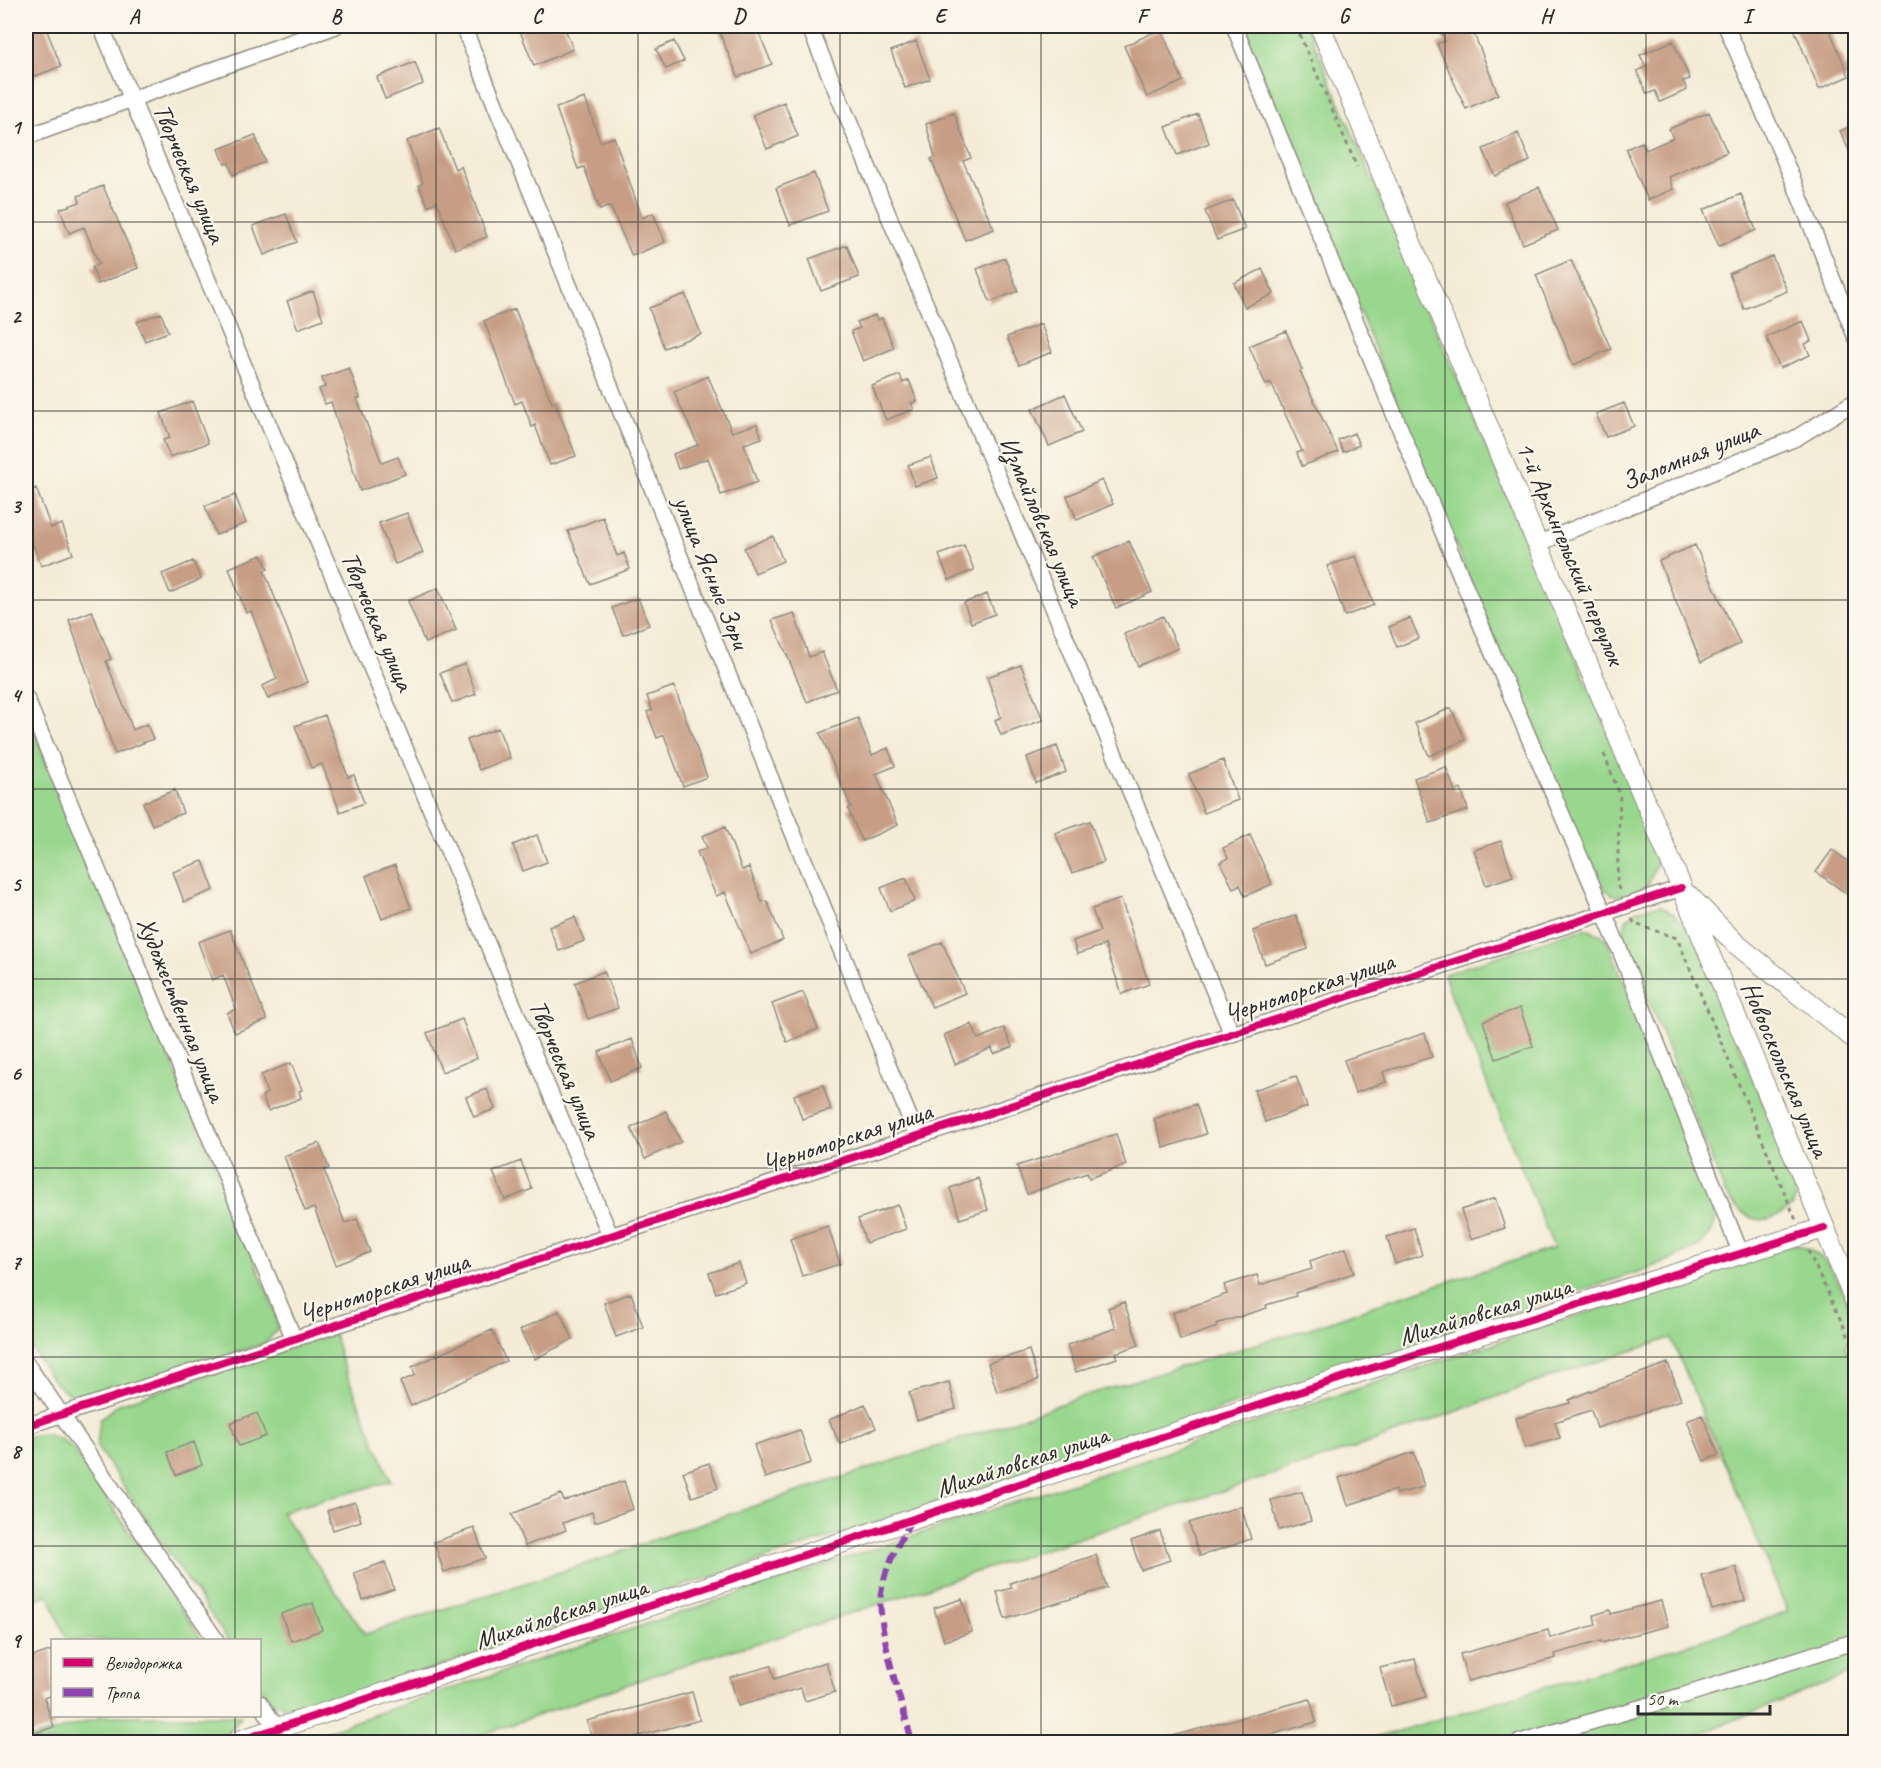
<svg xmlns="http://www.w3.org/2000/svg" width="1881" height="1768" font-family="Caveat,sans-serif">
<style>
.green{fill:#98d78d;stroke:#62815c;stroke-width:1.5}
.building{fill:#c79e85}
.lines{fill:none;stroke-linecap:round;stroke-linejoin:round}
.minor-casing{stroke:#908c81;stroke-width:18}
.tertiary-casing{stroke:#908c81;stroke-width:22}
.path{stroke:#908c81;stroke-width:3;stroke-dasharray:4.5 4.5;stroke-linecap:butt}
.minor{stroke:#fff;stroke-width:15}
.tertiary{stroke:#fff;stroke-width:20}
.quiet{stroke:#8e44ad;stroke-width:6;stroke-dasharray:12 6;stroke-linecap:butt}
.cycleway-casing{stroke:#fbf7ec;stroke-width:11}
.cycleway{stroke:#d6006c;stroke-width:8}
.grid{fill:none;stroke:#2b2b2b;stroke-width:1.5;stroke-opacity:0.55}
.labels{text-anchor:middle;stroke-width:4.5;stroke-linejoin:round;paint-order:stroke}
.street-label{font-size:26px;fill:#2b2b2b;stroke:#fbf7ec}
.neatline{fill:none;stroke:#2b2b2b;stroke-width:2}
.grid-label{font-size:20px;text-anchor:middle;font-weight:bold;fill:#2b2b2b}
</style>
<rect width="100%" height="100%" fill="#fbf7ec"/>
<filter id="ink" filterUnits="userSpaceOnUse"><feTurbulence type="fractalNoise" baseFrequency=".0167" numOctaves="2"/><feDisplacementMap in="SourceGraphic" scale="12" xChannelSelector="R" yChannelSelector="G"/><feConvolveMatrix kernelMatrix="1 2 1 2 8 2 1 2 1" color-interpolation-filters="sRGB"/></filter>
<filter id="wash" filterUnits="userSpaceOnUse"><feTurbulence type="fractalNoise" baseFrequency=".008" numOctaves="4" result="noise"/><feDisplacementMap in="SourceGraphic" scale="24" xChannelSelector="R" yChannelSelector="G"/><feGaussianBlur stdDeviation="1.35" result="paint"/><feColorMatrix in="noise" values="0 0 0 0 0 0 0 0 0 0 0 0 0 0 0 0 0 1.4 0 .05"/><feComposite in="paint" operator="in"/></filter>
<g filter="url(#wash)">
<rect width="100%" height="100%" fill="#f4ecd7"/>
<path class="green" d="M1242,26H1307L1654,841L1657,862L1648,885L1632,895H1613L1594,881Z
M26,712L276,1313L277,1329L266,1343L102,1395C97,1396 89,1398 83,1398C55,1396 39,1359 26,1338Z
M1660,905L1674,914L1693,933L1797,1184L1793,1206C1763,1229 1746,1222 1725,1193L1623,936L1626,920L1637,910Z
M1584,928L1602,935L1609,945L1714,1205C1715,1217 1716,1226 1709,1236C1694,1258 1605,1282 1577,1292L397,1680C368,1689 274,1730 260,1687C256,1675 260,1654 260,1640H228L97,1447L100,1419L119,1404L334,1334L341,1360L391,1481L281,1512L365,1634L604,1558L681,1530L1000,1426L1077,1398L1320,1325L1395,1298L1554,1248L1452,998L1444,974Z
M1795,1244C1802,1247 1811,1249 1817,1254C1838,1270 1856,1315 1853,1340L1845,1346L1851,1360H1856L1855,1671L1680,1742H1362L1690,1644L1788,1612L1671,1338L1551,1377L1375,1441L772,1639L700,1659L461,1742H299L375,1714Z
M44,1434L61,1439L75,1451L202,1640H67L48,1595L26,1602V1437Z
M99,1716H241L230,1732L198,1742H26V1740L100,1718Z"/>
<g id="blocks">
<path class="building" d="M45,26L61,66L31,78L26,64V33Z
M518,26H564L573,49L534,66Z
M717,26H756L772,64L738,77Z
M1438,26H1471L1498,94L1466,109L1437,44L1445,41Z
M1793,26H1828L1849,76L1819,89Z
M1161,29L1183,81L1147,97L1124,46Z
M674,41L684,61L666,69L656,49Z
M916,41L930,79L905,88L891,51Z
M1673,41L1690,79L1683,81L1687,90L1660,102L1655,91L1647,94L1637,71L1646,67L1640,55Z
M415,62L423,84L385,99L377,77Z
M585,98L600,142L614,137L642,218L653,213L665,242L632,256L610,206L600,210L584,167L578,169L556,108Z
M784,102L798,136L767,149L753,115Z
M1709,112L1727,152L1669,177L1673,189L1648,200L1626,149L1642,142L1646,150L1673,138L1669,129Z
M954,113L971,158L963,161L994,229L965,240L931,159L935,157L926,124Z
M1198,114L1209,143L1177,155L1166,127Z
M1856,124V166L1840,131Z
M439,128L455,169L461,166L487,237L455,249L437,201L428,206L419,185L423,183L407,141Z
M1518,133L1530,161L1495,176L1483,149Z
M255,135L265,162L233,175L229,163L225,164L219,149Z
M814,173L828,211L790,225L776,188Z
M103,186L138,268L98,284L92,267L99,264L84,227L69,233L60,209L80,202L78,196Z
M1539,187L1558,230L1523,244L1505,202Z
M1741,194L1756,230L1719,246L1703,210Z
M1233,200L1245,229L1217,240L1205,211Z
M286,214L297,242L264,255L253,226Z
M847,245L859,277L821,291L809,259Z
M1772,256L1787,291L1744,309L1729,274Z
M1005,258L1018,291L990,302L977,269Z
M1571,260L1611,349L1573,365L1536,275Z
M1262,269L1274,294L1245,307L1234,283Z
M313,291L323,319L298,329L287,301Z
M685,294L701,334L664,348L649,308Z
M515,309L552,403L555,402L576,456L550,465L535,425L532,427L522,401L515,404L484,321Z
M161,313L168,332L145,341L137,322Z
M875,315L877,320L882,318L894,348L863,361L851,331L860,328L857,322Z
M1803,321L1811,341L1805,344L1810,355L1780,368L1766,337Z
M1041,324L1052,352L1019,365L1007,337Z
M1286,331L1302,370L1300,371L1338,452L1302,466L1297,453L1302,451L1271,383L1266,385L1249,346Z
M349,368L360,398L357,399L382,463L398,457L405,474L360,491L331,402L325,404L319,389L325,387L322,378Z
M900,375L903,383L909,380L917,401L911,403L914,409L886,420L872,386Z
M708,376L732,432L757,424L762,438L744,444L757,482L721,495L708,458L678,469L673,454L698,445L674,392Z
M1065,394L1082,432L1049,446L1032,409Z
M192,401L208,443L170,457L163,440L170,438L161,413Z
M1624,403L1634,426L1606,437L1596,414Z
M1354,433L1359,445L1343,452L1338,440Z
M931,457L938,478L915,486L908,465Z
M1102,480L1113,504L1077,520L1067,496Z
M36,488L51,528L62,524L73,554L41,566L26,525V492Z
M235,495L246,523L216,535L205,506Z
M407,513L423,553L395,564L379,523Z
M603,517L617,556L624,553L630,569L590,584L568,531Z
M773,536L783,561L755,573L744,548Z
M1129,541L1152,592L1116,608L1093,557Z
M964,545L974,570L949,580L939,555Z
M1695,545L1740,644L1701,662L1659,561Z
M262,555L268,569L264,570L308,682L268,699L262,686L277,679L251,611L246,613L229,568Z
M1356,556L1374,605L1345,616L1327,566Z
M193,561L201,579L170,593L162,574Z
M438,588L456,630L425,643L408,601Z
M987,594L995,614L971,623L964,603Z
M638,598L649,625L623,635L612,608Z
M92,611L111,659L106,661L133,730L147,724L153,739L115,754L69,620Z
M794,613L809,657L822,652L837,690L807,702L772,620Z
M1163,616L1178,648L1138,666L1124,634Z
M1410,618L1419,638L1397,647L1389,627Z
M465,664L476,694L452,703L440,673Z
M1021,665L1043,720L1001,735L995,720L1001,717L987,677Z
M674,686L707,777L683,786L664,735L657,738L647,712L652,710L647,696Z
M1451,708L1465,740L1429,756L1415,723Z
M325,715L348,777L354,775L364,803L340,812L322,764L311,768L295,726Z
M858,718L872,755L888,748L895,766L876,774L898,825L862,841L848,809L851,807L820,733Z
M498,728L510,758L479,770L467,740Z
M1057,746L1066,772L1036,783L1027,757Z
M1223,760L1238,800L1204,813L1189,774Z
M1446,767L1455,791L1461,789L1468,810L1430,823L1414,778Z
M175,790L183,813L152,825L143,803Z
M1090,821L1104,862L1072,873L1055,833Z
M725,827L742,870L749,867L762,902L767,901L783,940L751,954L725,892L716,896L697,852L707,848L702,836Z
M537,835L547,862L523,871L513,845Z
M1250,835L1272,884L1245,896L1240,885L1233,888L1220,862L1228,858L1223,848Z
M1501,841L1513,876L1486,885L1474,850Z
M1832,850L1856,867V900L1816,872Z
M203,861L214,890L184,902L173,872Z
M395,865L411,908L382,919L366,876Z
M906,878L915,901L890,911L881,888Z
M1121,899L1149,984L1122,994L1105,945L1077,954L1073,941L1100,931L1092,909Z
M1296,915L1308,949L1265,964L1253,931Z
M575,917L584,941L559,951L549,927Z
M230,930L267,1020L235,1033L227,1013L236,1009L223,975L212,980L198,942Z
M942,942L965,993L932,1007L909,956Z
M604,971L618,1008L588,1019L575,983Z
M803,992L818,1029L787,1042L772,1004Z
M1520,1008L1533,1046L1496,1059L1483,1021Z
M462,1019L477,1058L442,1072L427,1033Z
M972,1024L978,1039L1004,1028L1012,1047L994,1054L992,1048L955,1064L944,1035Z
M1425,1033L1432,1057L1383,1072L1386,1082L1355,1093L1344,1060Z
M632,1039L642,1068L610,1081L599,1052Z
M291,1063L302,1090L299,1091L301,1098L268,1111L262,1096L267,1093L261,1075Z
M1296,1076L1307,1107L1265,1122L1254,1090Z
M823,1085L831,1110L802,1119L794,1095Z
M487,1089L495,1109L474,1117L466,1097Z
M1196,1104L1206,1134L1164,1148L1154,1119Z
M666,1111L681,1142L645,1159L631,1128Z
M1116,1134L1126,1165L1089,1178L1087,1173L1027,1194L1017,1166Z
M319,1143L329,1168L324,1170L345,1223L357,1219L370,1252L336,1265L314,1208L305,1211L284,1156Z
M521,1161L532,1189L505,1200L493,1172Z
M978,1178L988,1210L960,1219L950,1188Z
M1495,1198L1505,1228L1471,1239L1461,1210Z
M898,1205L906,1229L866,1243L858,1219Z
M828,1226L840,1264L802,1276L790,1239Z
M1414,1228L1422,1255L1395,1264L1387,1237Z
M1346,1248L1354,1273L1295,1293L1296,1296L1266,1305L1267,1308L1216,1324L1217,1327L1180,1340L1172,1313L1227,1294L1224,1285L1257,1275L1260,1285L1312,1269L1310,1261Z
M739,1263L746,1283L716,1293L709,1273Z
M631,1293L643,1327L616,1337L604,1303Z
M1124,1302L1139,1345L1115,1353L1117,1358L1076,1372L1067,1345L1116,1328L1108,1308Z
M559,1311L573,1339L535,1359L520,1330Z
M492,1330L506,1361L411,1406L400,1382L415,1375L412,1367Z
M1029,1350L1038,1380L997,1392L988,1363Z
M1668,1363L1681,1400L1597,1428L1591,1410L1555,1422L1560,1438L1525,1448L1516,1418L1570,1403L1569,1400L1585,1393Z
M949,1382L956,1409L917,1420L909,1393Z
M865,1404L876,1428L840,1444L829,1420Z
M257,1413L266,1436L239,1446L230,1423Z
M1702,1415L1719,1455L1704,1461L1687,1421Z
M800,1430L811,1463L765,1478L754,1445Z
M194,1442L202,1465L176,1475L167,1452Z
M1414,1452L1424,1487L1396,1494L1395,1490L1348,1505L1339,1478Z
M709,1463L718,1488L692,1497L683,1472Z
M624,1481L633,1509L595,1522L592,1512L563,1523L566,1530L525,1546L512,1514L561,1494L564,1501Z
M1302,1492L1311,1521L1279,1530L1271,1500Z
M355,1502L361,1521L333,1530L327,1511Z
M1241,1506L1251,1539L1200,1556L1189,1523Z
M474,1528L485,1558L444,1572L434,1542Z
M1160,1531L1170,1560L1141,1570L1131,1541Z
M1096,1555L1107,1588L1005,1619L997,1592L1012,1588L1010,1583Z
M385,1562L394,1589L363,1600L354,1573Z
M1736,1567L1745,1601L1712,1610L1702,1576Z
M962,1599L972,1632L944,1641L934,1608Z
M1661,1601L1668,1626L1601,1643V1641L1555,1654L1556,1658L1468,1681L1460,1654L1548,1630L1550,1638L1596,1625L1594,1615L1610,1610L1611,1614Z
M313,1603L322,1630L291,1641L281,1614Z
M52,1650V1695L44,1698L54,1727L26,1736V1659Z
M1415,1659L1426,1697L1391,1706L1380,1668Z
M826,1662L835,1692L805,1701L801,1688L738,1706L730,1677L771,1666L774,1679Z
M692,1692L700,1720L634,1737L636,1743H593L587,1721Z
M1310,1699L1316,1722L1270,1735L1272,1743H1165V1738Z"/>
</g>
</g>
<g filter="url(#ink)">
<use href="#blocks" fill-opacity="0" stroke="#908c81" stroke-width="1.5"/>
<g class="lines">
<g class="minor-casing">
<path id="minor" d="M101,26L610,1235
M463,26L917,1136
M809,26L1232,1034
M1234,26L1491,649L1619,948L1741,1254
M1726,26L1793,180L1856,338
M26,137L336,26
M1537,544L1796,438L1856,401
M26,698L294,1339
M26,1363L216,1640
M26,1426L1681,888
M260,1703L277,1728
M1520,1742L1685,1695L1856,1641"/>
</g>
<g class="tertiary-casing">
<path id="tertiary" d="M1320,26L1856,1303
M1689,896L1736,944L1856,1040
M236,1742L1369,1369L1824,1228"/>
</g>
<path class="path" d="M1296,26L1357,167
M1604,754L1620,795L1617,885L1620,891
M1632,919L1635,924L1677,938L1796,1220
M1808,1251L1856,1352"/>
<use href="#minor" class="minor"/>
<use href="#tertiary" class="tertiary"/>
<path class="quiet" d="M911,1520C899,1543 885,1567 881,1593C876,1627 903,1706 912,1742
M277,1728L285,1742"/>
<g class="cycleway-casing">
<path id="cycleway" d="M26,1426L1681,888
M236,1742L1369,1369L1824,1228"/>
</g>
<use href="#cycleway" class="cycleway"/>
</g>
</g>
<path class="grid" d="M235,26V1640M436,26V1742M638,26V1742M840,26V1742M1041,26V1742M1243,26V1742M1445,26V1742M1646,26V1742M26,222H1856M26,411H1856M26,600H1856M26,789H1856M26,979H1856M26,1168H1856M26,1357H1856M26,1546H1856M235,1716V1742"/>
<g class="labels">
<g class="street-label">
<text transform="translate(190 173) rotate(67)" y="9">Творческая улица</text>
<text transform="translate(1690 455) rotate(-22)" y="9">Заломная улица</text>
<text transform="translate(1043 521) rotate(67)" y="9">Измайловская улица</text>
<text transform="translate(1571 553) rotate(67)" y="9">1-й Архангельский переулок</text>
<text transform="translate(712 572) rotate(68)" y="9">улица Ясные Зори</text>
<text transform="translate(378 621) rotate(67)" y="9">Творческая улица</text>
<text transform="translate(1309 987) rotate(-18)" y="9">Черноморская улица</text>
<text transform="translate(182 1009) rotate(68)" y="9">Художественная улица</text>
<text transform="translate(566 1069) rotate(67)" y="9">Творческая улица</text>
<text transform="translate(1786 1069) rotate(67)" y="9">Новооскольская улица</text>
<text transform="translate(847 1137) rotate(-18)" y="9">Черноморская улица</text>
<text transform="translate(384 1287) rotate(-18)" y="9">Черноморская улица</text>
<text transform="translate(1485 1311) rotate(-17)" y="9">Михайловская улица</text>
<text transform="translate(1022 1461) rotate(-18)" y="9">Михайловская улица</text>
<text transform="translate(561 1613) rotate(-18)" y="9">Михайловская улица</text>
</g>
</g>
<rect width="1881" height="1768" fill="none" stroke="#fbf7ec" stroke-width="66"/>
<rect x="51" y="1639" width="210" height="78" fill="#fbf7ec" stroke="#a8a59f" stroke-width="1.5"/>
<rect x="63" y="1658" width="30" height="9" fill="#d6006c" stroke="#a8a59f" stroke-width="1.5"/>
<text x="105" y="1669" font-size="18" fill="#2b2b2b">Велодорожка</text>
<rect x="63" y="1688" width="30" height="9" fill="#8e44ad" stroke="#a8a59f" stroke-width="1.5"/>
<text x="105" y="1699" font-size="18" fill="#2b2b2b">Тропа</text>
<path d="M1638 1705v9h132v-9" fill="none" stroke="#2b2b2b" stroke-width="3"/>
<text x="1647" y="1705" font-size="18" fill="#2b2b2b" stroke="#fbf7ec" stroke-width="4.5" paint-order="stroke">50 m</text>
<rect x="33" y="33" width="1815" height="1702" class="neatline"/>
<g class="grid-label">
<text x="134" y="23">A</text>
<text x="336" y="23">B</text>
<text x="537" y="23">C</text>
<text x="739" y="23">D</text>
<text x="940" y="23">E</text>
<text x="1142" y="23">F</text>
<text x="1344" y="23">G</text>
<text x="1546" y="23">H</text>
<text x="1747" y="23">I</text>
<text x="16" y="134">1</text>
<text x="16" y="323">2</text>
<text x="16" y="513">3</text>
<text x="16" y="702">4</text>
<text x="16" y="891">5</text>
<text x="16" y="1080">6</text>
<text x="16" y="1269">7</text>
<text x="16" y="1458">8</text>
<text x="16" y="1647">9</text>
</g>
</svg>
